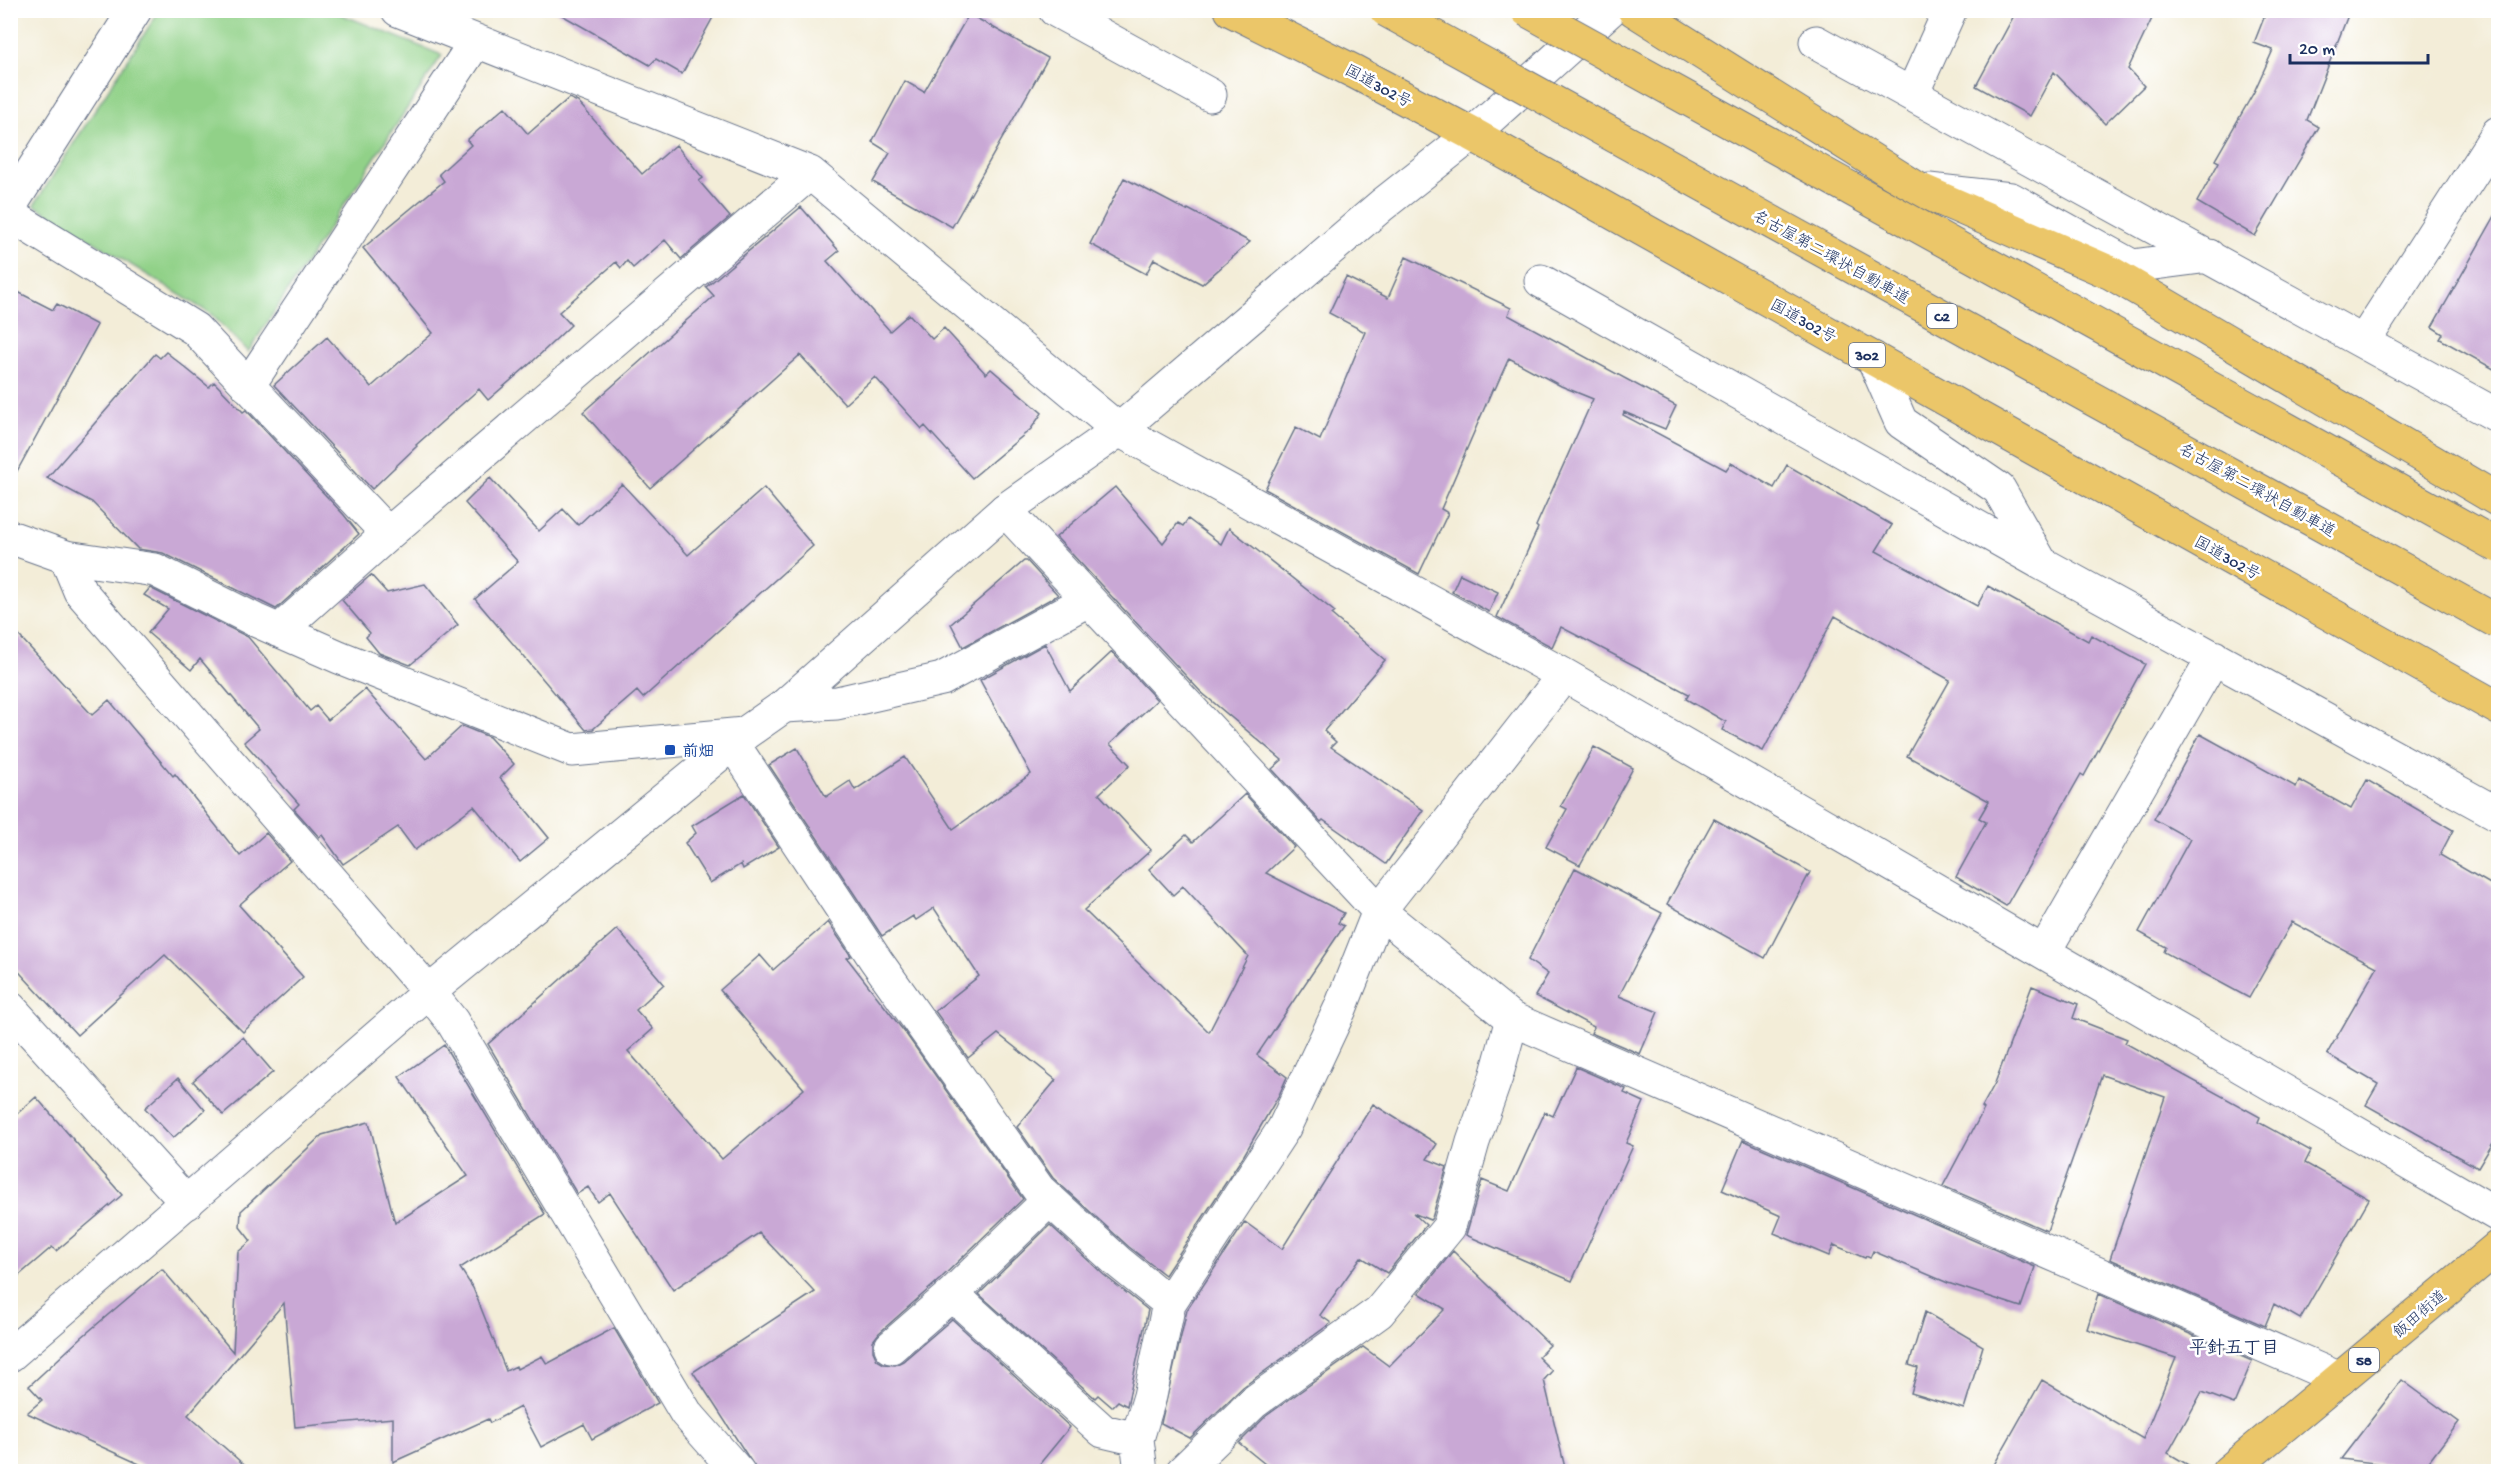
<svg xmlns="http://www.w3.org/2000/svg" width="2509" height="1482" font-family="'Gochi Hand','Klee One',sans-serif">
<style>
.green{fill:#91d188;stroke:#568073;stroke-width:1.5}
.building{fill:#c9a8d5}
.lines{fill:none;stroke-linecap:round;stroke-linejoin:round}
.minor-casing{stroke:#677289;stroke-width:35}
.tertiary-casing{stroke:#677289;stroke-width:35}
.primary-casing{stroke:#677289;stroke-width:35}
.trunk-casing{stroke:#677289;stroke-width:35}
.minor{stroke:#fff;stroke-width:33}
.tertiary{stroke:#fff;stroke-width:33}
.primary{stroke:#ebc669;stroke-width:33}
.trunk{stroke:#ebc669;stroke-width:33}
.motorway-bridge-casing{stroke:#677289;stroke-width:35;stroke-linecap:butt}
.motorway-bridge{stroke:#ebc669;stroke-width:33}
.transit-dot{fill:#1a4fb4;stroke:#fff;stroke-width:2}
.labels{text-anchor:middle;stroke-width:5;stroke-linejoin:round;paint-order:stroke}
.shield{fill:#fff;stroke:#5f6d8e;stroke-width:1.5}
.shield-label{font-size:15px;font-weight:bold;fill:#1b2f5e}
.street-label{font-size:16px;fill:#1b2f5e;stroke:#fff}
.transit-label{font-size:16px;font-weight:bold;fill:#164399;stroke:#fff;text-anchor:start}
.neighbourhood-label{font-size:18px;font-weight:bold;fill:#1b2f5e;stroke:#fff}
</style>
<rect width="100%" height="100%" fill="#fff"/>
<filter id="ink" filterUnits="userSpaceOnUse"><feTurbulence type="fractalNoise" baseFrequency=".0167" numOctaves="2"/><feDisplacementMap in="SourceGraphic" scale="12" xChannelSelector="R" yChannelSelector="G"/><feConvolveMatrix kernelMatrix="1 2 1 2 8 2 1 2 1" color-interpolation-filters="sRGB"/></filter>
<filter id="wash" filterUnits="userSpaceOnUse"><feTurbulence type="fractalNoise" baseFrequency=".008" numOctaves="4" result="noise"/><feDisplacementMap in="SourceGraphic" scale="24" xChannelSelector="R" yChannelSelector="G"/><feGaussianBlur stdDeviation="1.35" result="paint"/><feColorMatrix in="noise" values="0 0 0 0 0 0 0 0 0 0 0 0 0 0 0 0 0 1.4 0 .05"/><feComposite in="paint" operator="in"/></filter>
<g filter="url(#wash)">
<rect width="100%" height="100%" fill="#f3edd8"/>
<path class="green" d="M159,11H333L442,55L248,352L211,314L34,205Z"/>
<g id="blocks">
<path class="building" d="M553,10H717L682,74L656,59L650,65Z
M2017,10H2156L2128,69L2144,86L2105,124L2054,72L2030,116L1976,86Z
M2267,10H2350L2307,120L2319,127L2255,236L2197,202L2219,162L2215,160L2254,92L2273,50L2254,43Z
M969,14L1048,58L952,227L873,182L890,153L872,142L905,81L924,92Z
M569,98L578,102L642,174L676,145L703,178L699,181L730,217L681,259L665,240L633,268L627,261L621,268L616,262L559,312L571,325L532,362L488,400L479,389L416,445L417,446L372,489L274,385L327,337L371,387L433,333L363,248L444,181L439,174L471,145L467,140L505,107L528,134Z
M1124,178L1187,211L1188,209L1250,242L1202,284L1154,259L1146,274L1090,244Z
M801,207L839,251L827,261L890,331L909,314L932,339L944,328L986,374L991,369L1042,413L1031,429L972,478L925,426L922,429L875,377L845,404L800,355L650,488L583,412L714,296L706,287Z
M2499,209V372L2440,339L2443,334L2432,327Z
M1406,257L1511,308L1508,315L1676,406L1665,429L1624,412L1623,415L1726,470L1731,463L1774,488L1787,465L1892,525L1876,551L1977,606L1988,586L2088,641L2091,635L2145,664L2084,776L2081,774L2006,906L1956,877L1986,822L1979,818L1989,801L1907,756L1950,680L1835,616L1763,751L1722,730L1726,722L1686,699L1689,694L1561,627L1552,647L1497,617L1538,528L1536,526L1593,399L1561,386L1509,358L1495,389L1493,388L1441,509L1448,513L1419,574L1265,489L1296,427L1320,440L1365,332L1329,313L1346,277L1388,298Z
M10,288L53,310L57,304L97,325L10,484Z
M166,352L209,387L214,382L243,412L246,410L344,515L359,534L276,609L163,553L138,549L92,502L47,478L155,354L160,358Z
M490,478L539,531L563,509L578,525L622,484L688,555L764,488L813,546L643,698L637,691L593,729L586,730L475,599L518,562L465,503Z
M1115,487L1163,543L1178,523L1183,526L1188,519L1221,544L1229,528L1335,612L1332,615L1385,660L1324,731L1336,742L1331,747L1423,810L1386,864L1323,820L1321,822L1272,769L1282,760L1201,692L1056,537Z
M1024,561H1027L1058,595L963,647L951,624Z
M1460,574L1498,592L1489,612L1452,592Z
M371,575L387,593L425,584L458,625L410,665L379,653L366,637L370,633L342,600Z
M150,588L248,637L310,711L316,706L328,720L365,689L426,759L462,726L489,737L514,764L500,778L549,838L520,862L474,806L415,850L398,827L343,864L322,835L319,837L294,809L299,804L244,742L259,729L200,659L191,670L148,633L168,609L144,595Z
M10,626L92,715L109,700L173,776L175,774L240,856L266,833L290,861L239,905L303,977L243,1032L165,955L77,1035L10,962Z
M1045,644L1070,691L1112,652L1157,700L1110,744L1130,765L1099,794L1151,850L1084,910L1209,1032L1248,956L1183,886L1173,895L1149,869L1186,835L1193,842L1245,794L1294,847L1266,873L1344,913L1338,923L1344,926L1257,1055L1287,1077L1279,1095L1244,1155L1165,1275L1129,1247L1053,1178L1017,1127L1056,1080L998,1034L968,1058L935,1011L979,976L934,908L916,920L913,916L882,936L769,765L797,748L826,797L850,781L855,790L905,757L953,829L1031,774L980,680Z
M2200,734L2296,787L2299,780L2351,809L2367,780L2453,830L2440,855L2499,889V1133L2478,1168L2366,1105L2378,1084L2327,1054L2377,967L2292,922L2249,998L2164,952L2166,947L2139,932L2190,839L2154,819Z
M1594,747L1633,768L1580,865L1546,847L1567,809L1561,806Z
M744,794L779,847L743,869L741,864L710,883L685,843L696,833L692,826Z
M1714,819L1810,872L1765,958L1667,904Z
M1575,868L1662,913L1619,996L1658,1012L1640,1054L1591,1033L1594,1027L1535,996L1548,974L1528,960Z
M828,922L851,956L847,958L906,1034L1023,1199L939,1280L879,1333L873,1341V1351L877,1360L884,1364L895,1365L903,1361L952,1319L1070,1427L1033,1472H758L693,1372L815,1292L759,1233L673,1290L610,1193L598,1202L588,1187L577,1194L488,1044L617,929L664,984L636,1010L653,1029L628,1051L722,1159L804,1089L720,990L760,955L773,970Z
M2032,986L2078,1004L2073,1018L2127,1039L2125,1043L2260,1117L2258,1122L2311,1151L2305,1163L2369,1199L2300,1319L2274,1304L2265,1326L2110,1259L2165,1097L2102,1075L2047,1231L1943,1186L1984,1109L1982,1107L1995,1083Z
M243,1037L273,1072L223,1115L193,1081Z
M444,1045L545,1214L460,1268L473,1288L506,1371L516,1366L517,1369L542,1356L547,1364L614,1328L658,1403L592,1439L584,1424L541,1447L520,1407L490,1423L488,1419L393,1462V1418L295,1427L284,1303L188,1415L252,1472H157L27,1413L42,1400L29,1386L82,1337L162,1269L233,1352L238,1252L251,1241L240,1227L241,1211L322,1135L369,1122L395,1223L468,1176L399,1077Z
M1576,1067L1626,1089L1624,1093L1644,1102L1626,1143L1633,1146L1572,1281L1466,1235L1482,1180L1509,1191L1545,1112L1553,1116Z
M178,1078L205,1110L173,1138L145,1108Z
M36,1097L122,1195L56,1251L52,1247L10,1283V1120Z
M1373,1104L1437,1144L1427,1159L1447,1167L1432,1218L1430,1220L1413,1213L1426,1225L1387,1273L1361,1257L1320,1315L1331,1323L1243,1387L1190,1438L1161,1423L1187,1310L1245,1222L1282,1249Z
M1743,1140L2035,1267L2021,1307L1948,1283L1873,1251L1870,1258L1866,1256L1865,1258L1834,1245L1829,1256L1774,1233L1781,1216L1722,1190Z
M1050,1225L1104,1275L1148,1310L1127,1406L1118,1401L1112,1407L1098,1395L1095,1398L979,1294Z
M1453,1251L1550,1345L1538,1357L1552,1371L1544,1380L1566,1472H1275L1239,1443L1266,1416L1363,1347L1389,1366L1445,1309L1419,1293Z
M2098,1294L2252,1361L2234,1404L2202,1392L2168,1453L2200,1472H1990L2042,1380L2143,1439L2176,1358L2087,1329Z
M1925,1312L1983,1346L1964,1409L1911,1393L1918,1368L1909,1365Z
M2402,1380L2459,1422L2421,1472H2399L2390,1465L2341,1459Z"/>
</g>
</g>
<g filter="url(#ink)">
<use href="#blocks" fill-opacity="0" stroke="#677289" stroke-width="1.5"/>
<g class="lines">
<g class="minor-casing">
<path id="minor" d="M398,10L810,173L1119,430L1564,675L2498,1215
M1055,10L1210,95
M1816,42L2498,416
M1912,94L1950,10
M1929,190L2011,199L2132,266L2209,256
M10,206L135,10
M10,215L195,329L388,534L810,173
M1541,281L2041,563
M2364,341L2498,133
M1873,358L1901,422L1999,489L2041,563L2498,814
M248,386L476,41
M1005,510L1379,911L1512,1019L2340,1379
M10,537L66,557L80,591L429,992L452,1021L686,1413L738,1472
M66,557L155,570L255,620L339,657L572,750L744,734
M279,631L388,534
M784,706L837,703L942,679L1088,600
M733,744L875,959L1039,1190L1117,1261L1169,1303
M2044,952L2214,657
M10,1008L187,1203
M952,1294L1103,1431L1137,1439
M891,1347L952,1294L1049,1200
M1141,1472L1137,1439L1150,1396L1169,1303L1284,1128L1340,1009L1379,911L1564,675
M1182,1472L1254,1402L1379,1312L1449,1227L1473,1142L1496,1077L1512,1019"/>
</g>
<g class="tertiary-casing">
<path id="tertiary" d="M10,1355L429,992L744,734L784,706L1005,510L1119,430L1382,205L1472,134L1610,10"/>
</g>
<g class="primary-casing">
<path id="primary" d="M2228,1472L2498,1247"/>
</g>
<g class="trunk-casing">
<path id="trunk" d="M1231,10L1355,72L1472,134L2498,708
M1634,10L1918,189L2111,273L2498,500"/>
</g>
<use href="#minor" class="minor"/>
<use href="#tertiary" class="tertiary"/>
<use href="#primary" class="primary"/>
<use href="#trunk" class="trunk"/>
<g class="motorway-bridge-casing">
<path id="motorway-bridge" d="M1386,10L2498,622
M1527,10L2498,546"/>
</g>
<use href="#motorway-bridge" class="motorway-bridge"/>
</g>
</g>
<rect class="transit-dot" x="664" y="744" width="12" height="12" rx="3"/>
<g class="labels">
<g class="shield">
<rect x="1927" y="304" width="30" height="24" rx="4.5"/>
<rect x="1849" y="343" width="36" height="24" rx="4.5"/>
<rect x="2349" y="1348" width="30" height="24" rx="4.5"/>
</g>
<g class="shield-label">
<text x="1942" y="321">C2</text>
<text x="1867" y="360">302</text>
<text x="2364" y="1365">58</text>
</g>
<g class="street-label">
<text transform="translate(1379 85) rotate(28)" y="6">国道302号</text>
<text transform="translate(1832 256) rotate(29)" y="6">名古屋第二環状自動車道</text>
<text transform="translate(1804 320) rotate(29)" y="6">国道302号</text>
<text transform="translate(2258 489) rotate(29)" y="6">名古屋第二環状自動車道</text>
<text transform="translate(2228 557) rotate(29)" y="6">国道302号</text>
<text transform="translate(2419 1313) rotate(-40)" y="6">飯田街道</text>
</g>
<g class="transit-label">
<text x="682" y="756">前畑</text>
</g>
<g class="neighbourhood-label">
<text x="2234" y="1353">平針五丁目</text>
</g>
</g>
<rect width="2509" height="1482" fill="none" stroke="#fff" stroke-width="36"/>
<path d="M2290 54v9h138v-9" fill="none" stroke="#1b2f5e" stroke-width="3"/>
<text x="2299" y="54" font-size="18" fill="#1b2f5e" stroke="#ffffff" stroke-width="4.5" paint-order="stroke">20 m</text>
</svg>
